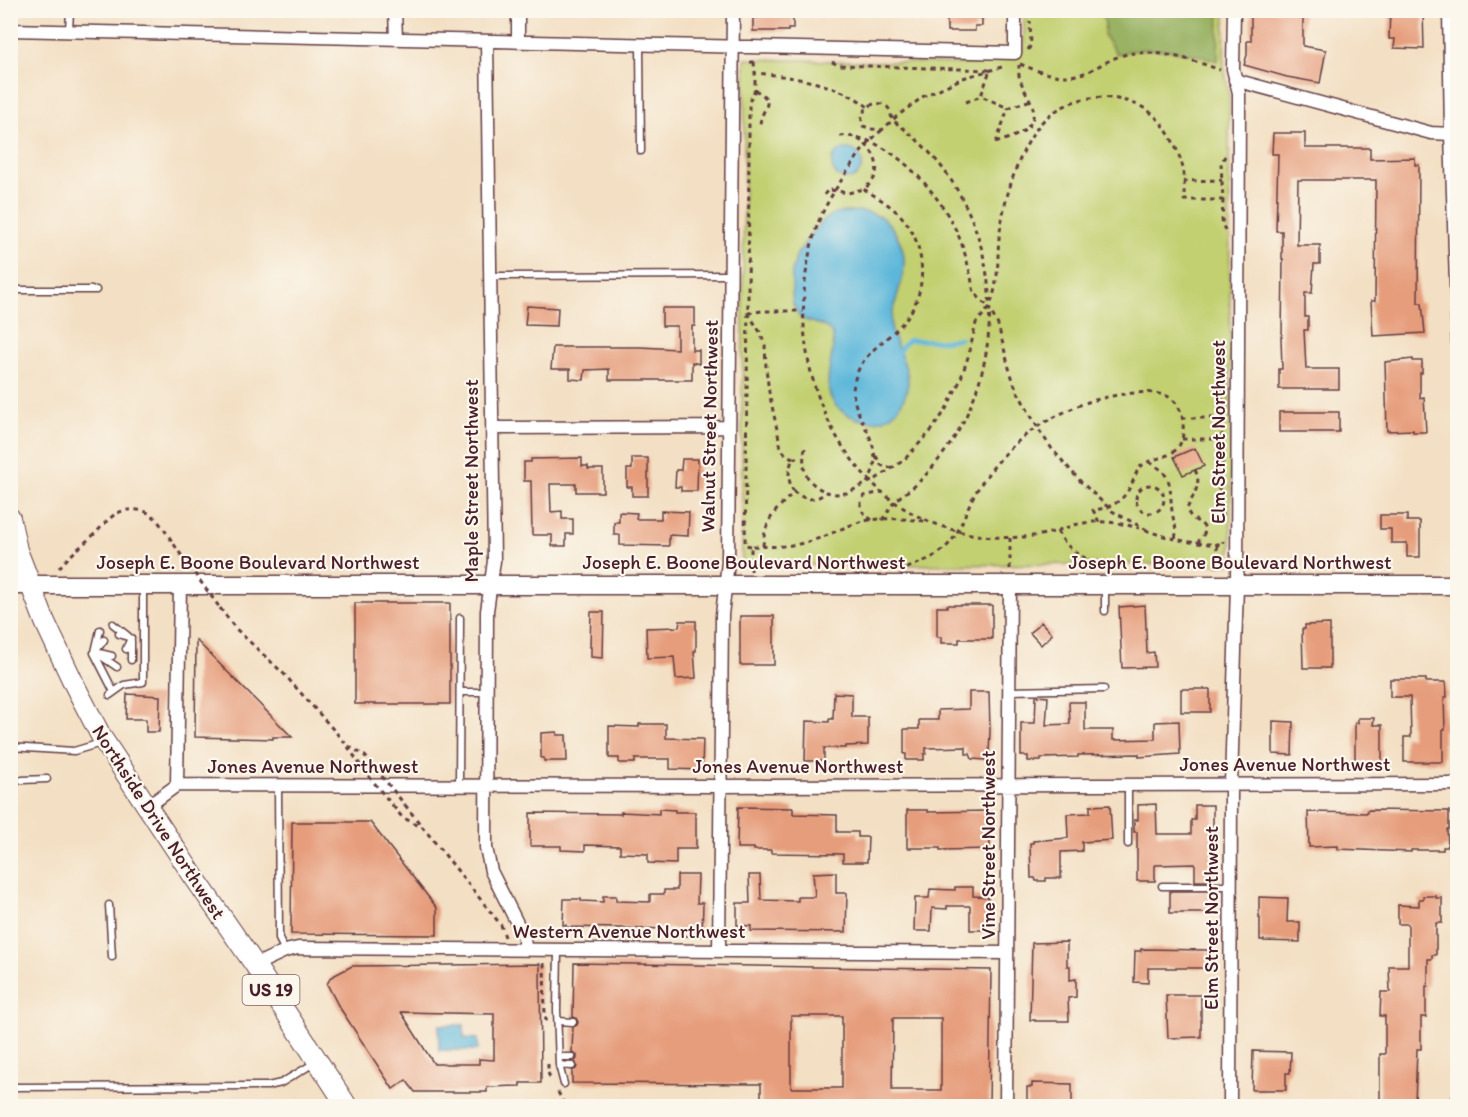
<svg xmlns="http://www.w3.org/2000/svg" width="1468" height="1117" font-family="Itim,sans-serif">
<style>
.green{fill:#c2d071;stroke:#86784e;stroke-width:1.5}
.forest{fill:#99b263;stroke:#726847;stroke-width:1.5}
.water{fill:#5db7da;stroke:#546b82;stroke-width:1.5}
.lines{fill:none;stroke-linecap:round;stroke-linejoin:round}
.stream{stroke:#5db7da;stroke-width:4.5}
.building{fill:#e69d7c;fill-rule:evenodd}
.lane-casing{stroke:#633c42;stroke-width:9}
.street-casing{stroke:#633c42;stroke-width:15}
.secondary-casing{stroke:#633c42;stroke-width:21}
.primary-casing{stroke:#633c42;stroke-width:22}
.path{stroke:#633c42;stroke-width:3;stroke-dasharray:4.5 4.5;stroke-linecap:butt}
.lane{stroke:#fff;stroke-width:6}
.street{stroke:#fff;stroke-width:12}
.secondary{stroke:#fff;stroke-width:18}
.primary{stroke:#fff;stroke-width:20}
.path-bridge{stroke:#633c42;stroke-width:3;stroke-dasharray:4.5 4.5;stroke-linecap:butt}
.labels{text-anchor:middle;stroke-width:4.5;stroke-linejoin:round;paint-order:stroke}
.shield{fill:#fbf7ec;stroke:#7f6065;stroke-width:1.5}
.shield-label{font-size:18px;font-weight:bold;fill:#4a1f2b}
.street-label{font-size:20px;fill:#4a1f2b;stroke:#fbf7ec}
</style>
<rect width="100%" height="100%" fill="#fbf7ec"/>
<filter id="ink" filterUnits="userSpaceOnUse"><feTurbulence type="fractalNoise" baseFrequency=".0167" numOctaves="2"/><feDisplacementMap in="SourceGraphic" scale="12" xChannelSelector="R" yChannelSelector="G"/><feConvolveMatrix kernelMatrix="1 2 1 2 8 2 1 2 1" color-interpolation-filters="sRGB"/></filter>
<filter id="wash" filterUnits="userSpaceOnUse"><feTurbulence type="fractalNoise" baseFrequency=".008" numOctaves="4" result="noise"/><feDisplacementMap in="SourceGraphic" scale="24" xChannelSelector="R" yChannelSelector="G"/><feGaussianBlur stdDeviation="1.35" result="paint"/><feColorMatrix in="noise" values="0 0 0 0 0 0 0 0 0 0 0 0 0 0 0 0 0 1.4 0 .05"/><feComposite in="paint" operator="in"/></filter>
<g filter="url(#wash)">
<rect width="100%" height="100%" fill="#f3dfc3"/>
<path class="green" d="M1024,11H1225L1224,65L1229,96L1231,564L824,565L742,564V415L745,59L978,64L1020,55L1024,46Z"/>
<path class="forest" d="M1100,11H1219L1218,61C1184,50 1151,45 1117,54L1104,36L1105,23Z"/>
<path class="water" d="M832 164a15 15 0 1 1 30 0a15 15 0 1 1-30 0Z
M859,211C878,214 886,217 896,234C911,259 902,278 895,304C893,311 890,319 891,326C894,350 916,371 905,396C901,406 894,415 884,419C867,425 840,416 832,400C822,380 835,357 833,336C828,323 812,324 800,318L793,304L792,294V271L797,254L812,233L826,218L835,213Z
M439,1025H464V1038L478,1039V1050H439Z"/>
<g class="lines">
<path class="stream" d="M899,352L903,345L909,340L945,341L961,338"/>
</g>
<g id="blocks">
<path class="building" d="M1251,10H1303V46L1326,50L1320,83L1287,77L1244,65L1247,55V41H1251Z
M1390,10H1423L1424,49L1394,48L1395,39H1389Z
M947,12H982V26H975V31H947Z
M758,13L793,17V29H788V31H753V18H758Z
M1273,133H1305V148H1370V159L1415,158V165H1419L1418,303H1422L1425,333L1373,336L1371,301H1375L1376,180H1298L1297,245H1320V264H1314L1312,293H1305V317H1308V330H1304L1306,369H1339V389H1279V369H1282L1281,337H1282L1283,259H1282V231H1276L1278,154H1272Z
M527,306L558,308L557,326L525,325Z
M662,308H695V326H692V350H699V364L692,362V380H609V369L585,370L584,380L570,379V369H551L553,347H640L677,349V326H662Z
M1413,359V361H1422V373H1420V398L1424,397L1426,432H1413V430L1387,431L1385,362Z
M1279,412H1339V432H1279Z
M1195,448L1204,466L1183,475L1174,457Z
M582,458V466H588V469H603V492H576V484H550L551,512L562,511V519H573V534H566V546H552V535H532L531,481H524V462H531V459Z
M632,458H648V496H632V487H627V469H632Z
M682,459H698L697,491H681V487H675L676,470H681Z
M661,511L689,512L688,536L669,535V546L620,545V535H614V522H619V512L637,513L636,519H661Z
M1380,515H1407V521H1420V557H1407V543H1391V529H1380Z
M355,603H450V704H355Z
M947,605H992V639H959V643H941V637H937V607H947Z
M1145,605L1147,653L1154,652L1155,667L1122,668L1119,607Z
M591,612H604L603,658L591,657V647H590Z
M740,616H774V665H740Z
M680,621H696V651H694L696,678L676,679L674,657L647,658L646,628L679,627Z
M1041,622L1052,634L1041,645L1030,633Z
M1330,624V668H1303L1302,629H1305V625Z
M196,640L292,737H273V739L195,737Z
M1390,679H1426V682H1446L1447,697H1444L1445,730H1443V762H1404V737H1411L1410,697H1390Z
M1181,689H1210V712H1181Z
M969,692H989L990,730L989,756H986V760L972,759L970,754H966V747L926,748V754H924V760H906V754H904V729H919V720H938V710L969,709Z
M834,693L852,694V717H868V745L846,746V748H824V761H805L806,721L829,722V719H833Z
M127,694L160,696L159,732H146V719H126Z
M1036,696L1048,697L1046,725L1070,724L1069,702H1085V730H1113V740L1155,739V722L1179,721L1180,754L1139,757V754L1078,755V757L1041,758V761H1028V756H1021V723H1035Z
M1358,718H1374L1373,725H1382V765H1355V723H1358Z
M1273,721L1293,722L1292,755L1273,754Z
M639,724H666V738L703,739L702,770L670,769V759H635V763H619V758H609V726L639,727Z
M557,732V735H566L567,761H544V758H541V733Z
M1156,804L1157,834H1191V820H1195V805H1213V881H1195V864L1155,865V881H1137V832H1134V820H1138V805Z
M1110,805L1112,840L1082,842V851L1061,852V878H1046V881H1036L1035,878H1031L1030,843H1033V841L1068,838L1067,814L1090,813V806Z
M738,807L793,808V814L837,815V832H858V837H868L867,862H843V854L771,853V850H754V848H737Z
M659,809L675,810V812H695V817H696V849H676V864L648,863V854L620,853V846L585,845V851L561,850V846H530V813L621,814V812L659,814Z
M907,810H928V812L989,811L990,849L940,850V848H907Z
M1367,810L1449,811V829H1447L1448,847H1443V850H1411V852L1338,849V846L1309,847L1308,812L1367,813Z
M292,822H370L437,908V935L291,934Z
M836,872V893H847L846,932L751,931V926L737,925V903H750L749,875H760L761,900L798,901V897H815L813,873Z
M677,875H698L697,903H703L702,936H676V929L566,927V925H563L564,899H581V901L603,902V896H616V901L650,902V894H664V890H677Z
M955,887H973V896L988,897V930H970V906H947V909L932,908L931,931H914L915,898H929L930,889L955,890Z
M1170,891H1209L1210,913H1170Z
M1423,896H1436V898H1442V923H1436V955H1432V959H1428V986H1426V1017H1421V1049H1417L1415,1103H1380V1054H1385V1016H1380L1381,992H1390L1389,966H1408V924H1398V905L1419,906V899H1423Z
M1259,897L1288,898L1287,922H1300V942L1264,941V940H1260V918H1259Z
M1067,942V966H1070V980L1076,979V997L1068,998L1069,1021H1035V1020H1030L1032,943Z
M1141,949L1208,950L1207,968H1148V983L1134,982L1135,951H1141Z
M574,963L991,970L989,1107H761V1084L572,1083V1071L576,1069L577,1066L575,1061L577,1059V1055L572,1052L573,1027L577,1025L578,1022L576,1018L573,1017ZM791,1016H842V1088H791ZM893,1018H941V1090H892Z
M540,964L541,1083H520V1086L487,1087V1092H415L406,1080L393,1089L338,1005L327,984L331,977L352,966ZM401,1012L494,1014V1060L479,1059V1064H434Z
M1166,995H1201V1037L1168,1038Z
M1253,1051L1291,1052L1290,1073H1286V1090H1252Z
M1032,1083L1072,1084V1107H1027V1087H1032Z"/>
</g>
</g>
<g filter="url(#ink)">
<use href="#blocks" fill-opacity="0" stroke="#633c42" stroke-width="1.5"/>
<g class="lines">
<g class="lane-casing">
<path id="lane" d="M69,31L70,10
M640,45L641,151
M490,276L730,275
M10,290H96
M1105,611V588
M113,624L128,636
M100,630L95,652L94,653L114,692
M119,634L131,638L126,649
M104,640L95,652L112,656
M98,654L117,667
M131,660V641
M1009,691L1104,689
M460,692H486
M110,695L124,685L143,682V588
M10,747L74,751L101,743
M22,780L47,779
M278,785L279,939L285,951
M459,785L460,618
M1128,844V784
M1162,886H1230
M109,905L112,957
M558,950L557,1010L559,1065L564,1084
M558,1021L573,1022
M559,1057H572
M559,1065L572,1066
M10,1087L268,1086L281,1083L316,1062"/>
</g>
<g class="street-casing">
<path id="street" d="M395,10L396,39
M518,10V42
M1449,10L1451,134L1458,343
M10,30L1015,53V10
M487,41L494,561L487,611L486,848L491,871L524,937L525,949
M1235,80L1431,133L1451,134
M492,428L729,427
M177,785L180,584
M147,807L177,785L720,786L1458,784
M719,951L722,615L728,562L733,10
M255,965L285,951L298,948L1007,953
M1006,1106L1010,585
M1230,1106L1231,784L1237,585L1239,107V93L1233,69L1234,10
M1457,1106L1458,1099"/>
</g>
<g class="secondary-casing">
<path id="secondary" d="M10,585H1458"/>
</g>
<g class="primary-casing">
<path id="primary" d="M10,518L17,550L45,622L75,686L102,738L192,874L255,965L347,1106"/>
</g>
<path class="path" d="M1028,50L1031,45L1030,21
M750,62H758
M754,62L755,73
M832,62L838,65L990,70L981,96L1008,108L1031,100
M1020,64C1044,74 1067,82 1091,70C1105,63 1119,54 1134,53C1164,51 1193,60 1220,70
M755,90C779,103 760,107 760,126
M966,102L981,96
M858,139C877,150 886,176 863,189C876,196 890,205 900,215C924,240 929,284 910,313C893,340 861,349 854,383C848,413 880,436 874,466C873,472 870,477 867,483
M996,143C1005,139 1020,136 1027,128C1043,110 1025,96 1020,79C1018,74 1019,70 1019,65
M996,143L1008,108
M1183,181L1222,180
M824,195L827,191L831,190L848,193L863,189
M1223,200L1222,225L1226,231
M748,313L760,332L765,345L766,368L769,392L781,448L786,455L793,458
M748,313L762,311H803
M1182,418H1222
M1182,439H1222
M805,448C801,470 805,482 826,492
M876,456L881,465L887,468L893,467
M1149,462C1174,475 1169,486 1172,511C1173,522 1178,527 1175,539
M1195,470C1203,485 1192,496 1187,509C1191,526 1218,521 1197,543
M1136 499a14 14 0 1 1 28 0a14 14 0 1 1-28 0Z
M794,492C787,481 788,470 793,458H802
M1223,516L1219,511V475L1222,472V385L1224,382
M872,520C863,514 857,507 864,496L882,492C924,529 986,544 1040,535C1055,533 1069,525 1084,523C1102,520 1121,523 1139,528
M882,520C887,514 890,507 895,501C901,495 910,490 917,484C933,468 950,447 961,426C1016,323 991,188 892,120C891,116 891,109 886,106C875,98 857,110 863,126L872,129L882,130L896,117L924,96L963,78L1002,67
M1145,530C1171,539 1195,545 1223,544V541
M1147,530L1112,511L1081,482L1052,449L1039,430L1016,389L1009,368L998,325L989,308C992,300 995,291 996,282C999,265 997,248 1000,231C1005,196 1019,149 1042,122C1051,112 1062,107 1073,102C1095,94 1119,97 1140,106C1162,116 1177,145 1183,168C1185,178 1184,190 1184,200H1223L1221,163L1225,156
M1057,531C1069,553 1089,562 1112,568
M751,546L745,545C747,397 749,249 749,102L755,90V73C790,76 841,84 868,107
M763,546C765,519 775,511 794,492C804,500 816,502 826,492L836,494L847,493L876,479L904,460L930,432L945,411L960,381L969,354L976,323L989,308C985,303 977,297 974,291C972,287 972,281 971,277C968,265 965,253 961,242C944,197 890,132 838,136
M59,568C68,557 78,549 89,539C106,525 112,507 138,510C143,510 150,513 154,517C164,527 175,547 184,559
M907,568C921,562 936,558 947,546C960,533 964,515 972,499C988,469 1017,437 1047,421C1060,414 1074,407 1088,402C1108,396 1149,387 1169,397C1178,402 1183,414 1183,424C1184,435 1182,446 1173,452C1163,459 1148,459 1140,467C1136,471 1135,478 1132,483C1124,501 1112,508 1093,510L1099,522
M1217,568V544
M1010,569V538
M751,571V546C771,547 791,547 811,541C829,536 846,525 864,521C884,517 906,519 925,521
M220,608L235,628L284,674L347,745L365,756L376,769
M348,747L363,769
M405,805L501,925L505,937
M393,806L402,817L421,827
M544,963L545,1017L547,1022
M548,1064V1073L552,1081
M558,1092L565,1106"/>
<use href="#lane" class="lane"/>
<use href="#street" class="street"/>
<use href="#secondary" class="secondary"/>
<use href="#primary" class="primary"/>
<path class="path-bridge" d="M882,130C866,143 859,155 847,172C836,188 825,205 818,223C786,316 807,426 882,492
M184,559L220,608
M363,769L393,806
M376,769L405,805"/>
</g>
</g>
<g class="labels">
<rect class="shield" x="242.5" y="975" width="57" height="30" rx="4.5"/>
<g class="shield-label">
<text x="271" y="996">US 19</text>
</g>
<g class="street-label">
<text transform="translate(709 426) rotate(-89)" y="7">Walnut Street Northwest</text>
<text transform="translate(1218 432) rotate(-90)" y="7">Elm Street Northwest</text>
<text transform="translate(471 481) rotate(-90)" y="7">Maple Street Northwest</text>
<text x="258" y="569">Joseph E. Boone Boulevard Northwest</text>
<text x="744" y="569">Joseph E. Boone Boulevard Northwest</text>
<text x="1230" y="569">Joseph E. Boone Boulevard Northwest</text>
<text x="1285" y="771">Jones Avenue Northwest</text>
<text x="313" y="773">Jones Avenue Northwest</text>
<text x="798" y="773">Jones Avenue Northwest</text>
<text transform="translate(159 822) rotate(57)" y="7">Northside Drive Northwest</text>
<text transform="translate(988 845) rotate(-90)" y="7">Vine Street Northwest</text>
<text transform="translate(1211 918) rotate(-90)" y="7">Elm Street Northwest</text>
<text x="629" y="938">Western Avenue Northwest</text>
</g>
</g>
<rect width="1468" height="1117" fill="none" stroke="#fbf7ec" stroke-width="36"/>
</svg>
